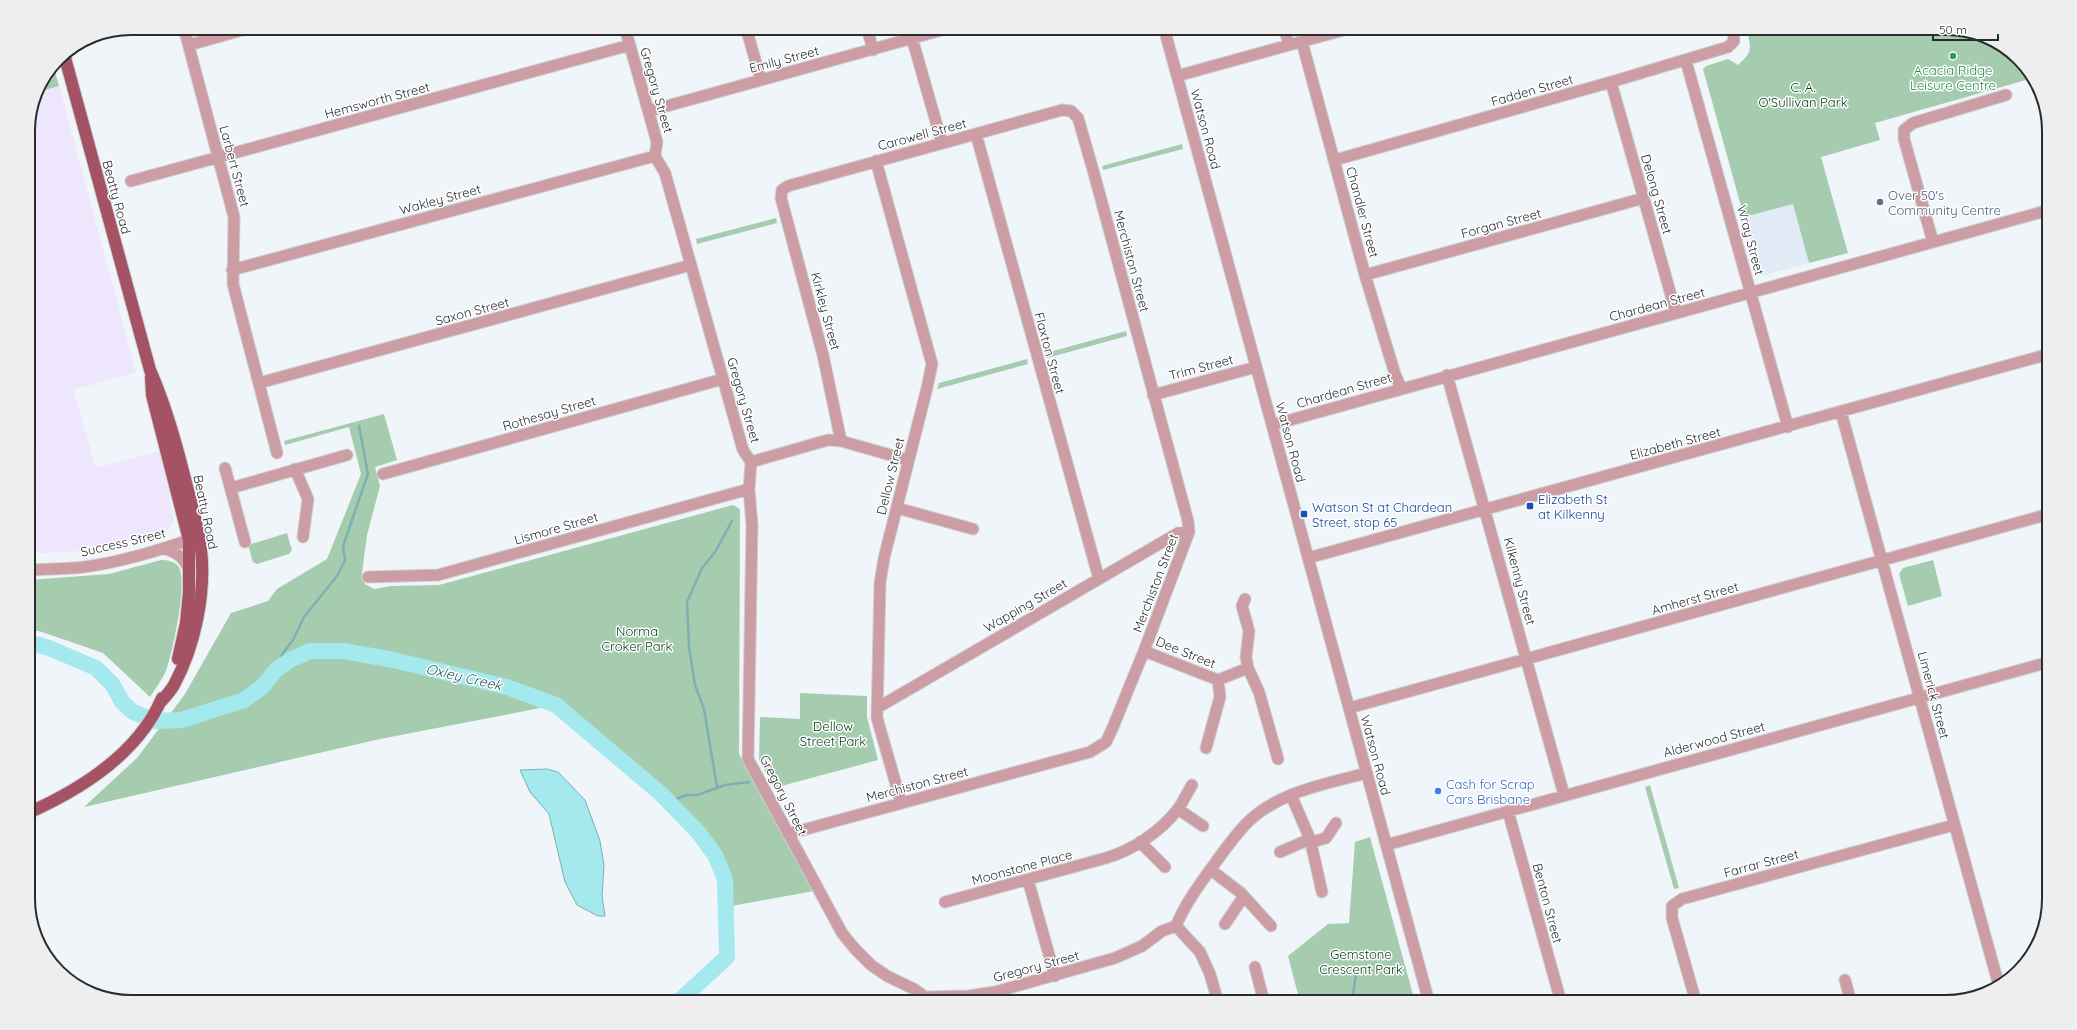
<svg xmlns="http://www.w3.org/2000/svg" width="2077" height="1030" font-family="Quicksand,sans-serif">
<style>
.industrial{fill:#ede6fc}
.built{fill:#e0ebf5}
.green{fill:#a6ccaf}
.water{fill:#a3e9ed;stroke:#7eb0b3}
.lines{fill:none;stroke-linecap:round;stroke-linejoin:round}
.stream{stroke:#7eb0b3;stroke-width:2.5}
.river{stroke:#a3e9ed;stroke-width:16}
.minor-casing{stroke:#ccd1d4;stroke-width:13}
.major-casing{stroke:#ccd1d4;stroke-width:14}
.minor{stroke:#cd9da5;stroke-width:11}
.major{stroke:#a55265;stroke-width:12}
.leisure-dot{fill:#2e9e5b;stroke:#fff;stroke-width:1.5}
.service-dot{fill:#5c6f8a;stroke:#fff;stroke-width:1.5}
.transit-dot{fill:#1a4fb4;stroke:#fff;stroke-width:1.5}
.shop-dot{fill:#3f7fe0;stroke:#fff;stroke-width:1.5}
.labels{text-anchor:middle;stroke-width:3;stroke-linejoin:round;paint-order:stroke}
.street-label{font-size:13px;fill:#292b2d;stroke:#fff}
.leisure-label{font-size:13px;fill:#27864d;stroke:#fff}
.park-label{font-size:13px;fill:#003918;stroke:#fff}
.service-label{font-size:13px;fill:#4e5e75;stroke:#fff;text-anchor:start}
.transit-label{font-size:13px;fill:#164399;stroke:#fff;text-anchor:start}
.shop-label{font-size:13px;fill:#366cbe;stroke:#fff;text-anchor:start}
.water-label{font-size:14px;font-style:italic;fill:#1f5a5e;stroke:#fff}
.rim{fill:none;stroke:#292b2d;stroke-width:2}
</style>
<rect width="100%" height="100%" fill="#f0f5f9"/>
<path class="industrial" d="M59,86L136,372L73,390L96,468L163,450L173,520L170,528L165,532L114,546L85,551L42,553L28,551V124L37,92Z"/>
<path class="built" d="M1793,204L1809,263L1761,276L1744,217Z"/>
<path class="green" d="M1746,28H1946L1991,39L2032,74L2033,78L1875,123L1880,140L1821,157L1848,253L1809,263L1793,204L1744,217L1703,69L1706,66L1728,59L1738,65C1754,51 1751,48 1746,28Z
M53,65L59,86L37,92L39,86Z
M1182,144L1183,149L1103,170L1102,166Z
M776,218L777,223L697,244L696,239Z
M1126,331L1127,336L1047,358L1046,353Z
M1027,359L1028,364L937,389L939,383Z
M384,414L397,460L375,467L380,486L367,535L362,573L365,584L374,589L391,586L439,585L733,505L740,509L739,754L814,891L726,907L725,879L715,855L698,832L660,793L556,705L380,739L84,807L137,758L185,694L231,613L268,601L277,589L327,559L361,474L349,427L285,445L284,441Z
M287,533L292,550L289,554L257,564L253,562L248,545Z
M161,560C167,560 174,561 178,566C189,579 172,654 166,671C162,680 155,689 150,697L103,653L42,632L28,629V580L109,574Z
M1933,560L1942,596L1908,606L1899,574L1903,568Z
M800,693L867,696V717L878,760L774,788L759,760L760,717L800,719Z
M1650,785L1679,888L1674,889L1645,787Z
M1370,837L1415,1002H1300L1288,956L1328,924L1349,923L1355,842Z"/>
<path class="water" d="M547,769L558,772L585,800L600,841L604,865L602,896L605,916H598L577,905L565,882L549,814L530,792L520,770Z"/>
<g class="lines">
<path class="stream" d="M276,670L283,653L293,640L304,617L337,576L345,560L343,546L368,474L359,426
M717,787L704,709L695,685L689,647L687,602L702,568L715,552L732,521
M669,802L686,795H697L725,785L749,782
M1352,1002L1356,974"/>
<path class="river" d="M28,642L49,648L96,668L113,685L122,702L133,712L156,721L181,720L244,700L262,687L276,670L290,660L310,651H343L389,659L507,687L556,705L660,793L698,832L715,855L725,879L727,957L678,1002"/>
<g class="minor-casing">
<path id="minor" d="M184,28L234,217L233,284L277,453
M625,28L657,142L655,156L665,173L743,450L751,462L749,489L752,525L748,759L842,933L855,949L871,965L887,976L914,989L925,997L968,996L995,992L1115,958L1142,946L1162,931L1176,926C1185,904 1199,885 1213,866C1223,852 1233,838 1245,825C1276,792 1325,784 1367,773
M746,28L761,80
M867,28L873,50
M1164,28L1429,1002
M1284,28L1289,45
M912,38L942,143
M1302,42L1365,275L1395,374L1401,388
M189,45L250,28
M1686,61L1788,427
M1177,76L1351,28
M1611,82L1676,313
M649,111L949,28
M976,134L1099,579
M1335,160L1611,82L1728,47L1734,41L1733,28
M876,161L932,364L927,388L884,558L880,583L877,718L901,802
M131,181L630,45
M1933,242L1904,139V130L1913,123L2006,95
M232,270L655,156
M1365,275L1644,198
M1447,375L1564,795
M259,383L691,265
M1153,395L1256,367
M1841,412L1999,986
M1272,425L2049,210
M751,462L828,440L841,441L908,460
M225,468L245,542
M295,469L308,499L303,537
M383,474L723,379
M231,488L347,455
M897,508L973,529
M164,548C177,553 184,557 189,570
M1308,558L2049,354
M28,570C47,569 66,569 84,567C122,562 161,550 197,537
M368,577L438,575L749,489
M1144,651L1218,680
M1248,668L1259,692L1278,759
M1218,680L1248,668L1246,657L1249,631L1242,606L1245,599
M877,708L1178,533L1189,532
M1349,708L2049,514
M1206,748L1220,697L1218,680
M1291,795L1310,839L1322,892
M1178,809L1203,826
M1508,811L1561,1002
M788,834L1090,752L1106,742L1113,727L1144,651L1189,532L1188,521L1093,170L1078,118L1071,111L1062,110L788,186L782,190L781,198L823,355L841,441
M1140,842L1165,867
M1312,842L1326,838L1336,823
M1386,845L2049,662
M1280,852L1310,839
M1211,870L1241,893L1271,926
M1028,880L1055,976
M945,902L1106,858C1133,850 1160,832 1178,809C1183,802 1187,793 1192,785
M1225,924L1244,896
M1176,926L1200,952L1210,974L1218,1002
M1255,967L1264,1002
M1845,980L1851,1002
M1696,1002L1672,918V906L1682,899L1954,825"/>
</g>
<g class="major-casing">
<path id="major" d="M64,54L150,370C165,404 175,439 184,475C190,499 198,524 201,549C206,593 195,646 174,685C170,692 164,698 159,704
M151,377L152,395L189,540V592L186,623L178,659
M28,813C82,789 138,754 162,698"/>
</g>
<use href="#minor" class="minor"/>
<use href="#major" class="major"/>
</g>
<circle class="leisure-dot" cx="1953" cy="56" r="4"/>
<circle class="service-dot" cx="1880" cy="202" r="4"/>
<g class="transit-dot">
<rect x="1526" y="502" width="8" height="8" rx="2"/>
<rect x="1300" y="510" width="8" height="8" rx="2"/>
</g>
<circle class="shop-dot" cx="1438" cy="791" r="4"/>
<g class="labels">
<g class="street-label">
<text transform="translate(784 59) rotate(-15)" y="5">Emily Street</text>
<text transform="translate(657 90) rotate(74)" y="5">Gregory Street</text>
<text transform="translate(1532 90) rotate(-16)" y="5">Fadden Street</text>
<text transform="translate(377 100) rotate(-15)" y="5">Hemsworth Street</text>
<text transform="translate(1206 129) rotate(75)" y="5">Watson Road</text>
<text transform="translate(922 134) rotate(-15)" y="5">Carowell Street</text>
<text transform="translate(235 166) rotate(75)" y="5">Larbert Street</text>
<text transform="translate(1657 194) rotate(74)" y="5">Delong Street</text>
<text transform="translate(117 197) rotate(75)" y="5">Beatty Road</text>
<text transform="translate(440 199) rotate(-15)" y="5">Wakley Street</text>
<text transform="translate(1363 212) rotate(75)" y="5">Chandler Street</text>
<text transform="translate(1501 223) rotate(-15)" y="5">Forgan Street</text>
<text transform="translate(1751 240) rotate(75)" y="5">Wray Street</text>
<text transform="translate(1132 261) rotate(75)" y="5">Merchiston Street</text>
<text transform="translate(1657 304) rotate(-15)" y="5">Chardean Street</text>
<text transform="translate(472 311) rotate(-15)" y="5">Saxon Street</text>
<text transform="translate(826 311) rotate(75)" y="5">Kirkley Street</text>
<text transform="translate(1050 353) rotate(75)" y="5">Flaxton Street</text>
<text transform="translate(1201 367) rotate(-15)" y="5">Trim Street</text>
<text transform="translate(1344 390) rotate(-16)" y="5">Chardean Street</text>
<text transform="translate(744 400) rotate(74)" y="5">Gregory Street</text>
<text transform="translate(549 413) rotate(-16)" y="5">Rothesay Street</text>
<text transform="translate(1291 442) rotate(75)" y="5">Watson Road</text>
<text transform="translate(1675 443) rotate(-15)" y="5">Elizabeth Street</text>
<text transform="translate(890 476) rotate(-76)" y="5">Dellow Street</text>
<text transform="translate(206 512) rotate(78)" y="5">Beatty Road</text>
<text transform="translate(556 528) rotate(-16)" y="5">Lismore Street</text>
<text transform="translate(123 542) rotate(-13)" y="5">Success Street</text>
<text transform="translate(1520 581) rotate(75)" y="5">Kilkenny Street</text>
<text transform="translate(1155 583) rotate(-69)" y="5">Merchiston Street</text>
<text transform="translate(1695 598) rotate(-16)" y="5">Amherst Street</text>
<text transform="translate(1025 605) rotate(-30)" y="5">Wapping Street</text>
<text transform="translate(1186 652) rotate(22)" y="5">Dee Street</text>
<text transform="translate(1934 695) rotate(75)" y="5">Limerick Street</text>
<text transform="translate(1714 739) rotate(-15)" y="5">Alderwood Street</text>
<text transform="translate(1376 755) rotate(75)" y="5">Watson Road</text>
<text transform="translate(917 784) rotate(-15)" y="5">Merchiston Street</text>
<text transform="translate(784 795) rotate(63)" y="5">Gregory Street</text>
<text transform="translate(1761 863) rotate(-15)" y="5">Farrar Street</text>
<text transform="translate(1022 867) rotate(-15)" y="5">Moonstone Place</text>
<text transform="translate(1548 903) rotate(75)" y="5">Benton Street</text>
<text transform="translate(1036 966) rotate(-15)" y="5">Gregory Street</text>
</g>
<g class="leisure-label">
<text x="1953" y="75">Acacia Ridge<tspan x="1953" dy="15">Leisure Centre</tspan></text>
</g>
<g class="park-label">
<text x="1803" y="92">C. A.<tspan x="1803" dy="15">O'Sullivan Park</tspan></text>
<text x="637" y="636">Norma<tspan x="637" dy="15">Croker Park</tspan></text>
<text x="833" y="731">Dellow<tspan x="833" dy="15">Street Park</tspan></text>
<text x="1361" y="959">Gemstone<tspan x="1361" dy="15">Crescent Park</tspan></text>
</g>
<g class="service-label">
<text x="1888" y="200">Over 50's<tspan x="1888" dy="15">Community Centre</tspan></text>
</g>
<g class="transit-label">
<text x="1538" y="504">Elizabeth St<tspan x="1538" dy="15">at Kilkenny</tspan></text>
<text x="1312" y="512">Watson St at Chardean<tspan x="1312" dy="15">Street, stop 65</tspan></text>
</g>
<g class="shop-label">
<text x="1446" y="789">Cash for Scrap<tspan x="1446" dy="15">Cars Brisbane</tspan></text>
</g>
<g class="water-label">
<text transform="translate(464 677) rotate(13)" y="5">Oxley Creek</text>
</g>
</g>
<path d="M0 0H2077V1030H0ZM131 35H1946A96 96 0 0 1 2042 131V899A96 96 0 0 1 1946 995H131A96 96 0 0 1 35 899V131A96 96 0 0 1 131 35Z" fill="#eee" fill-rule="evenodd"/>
<path class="rim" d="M131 35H1946A96 96 0 0 1 2042 131V899A96 96 0 0 1 1946 995H131A96 96 0 0 1 35 899V131A96 96 0 0 1 131 35Z"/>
<path d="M1933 34v6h65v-6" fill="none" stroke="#292b2d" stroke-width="2"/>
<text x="1939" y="34" font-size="12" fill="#292b2d" stroke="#ffffff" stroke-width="3" paint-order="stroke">50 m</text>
</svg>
